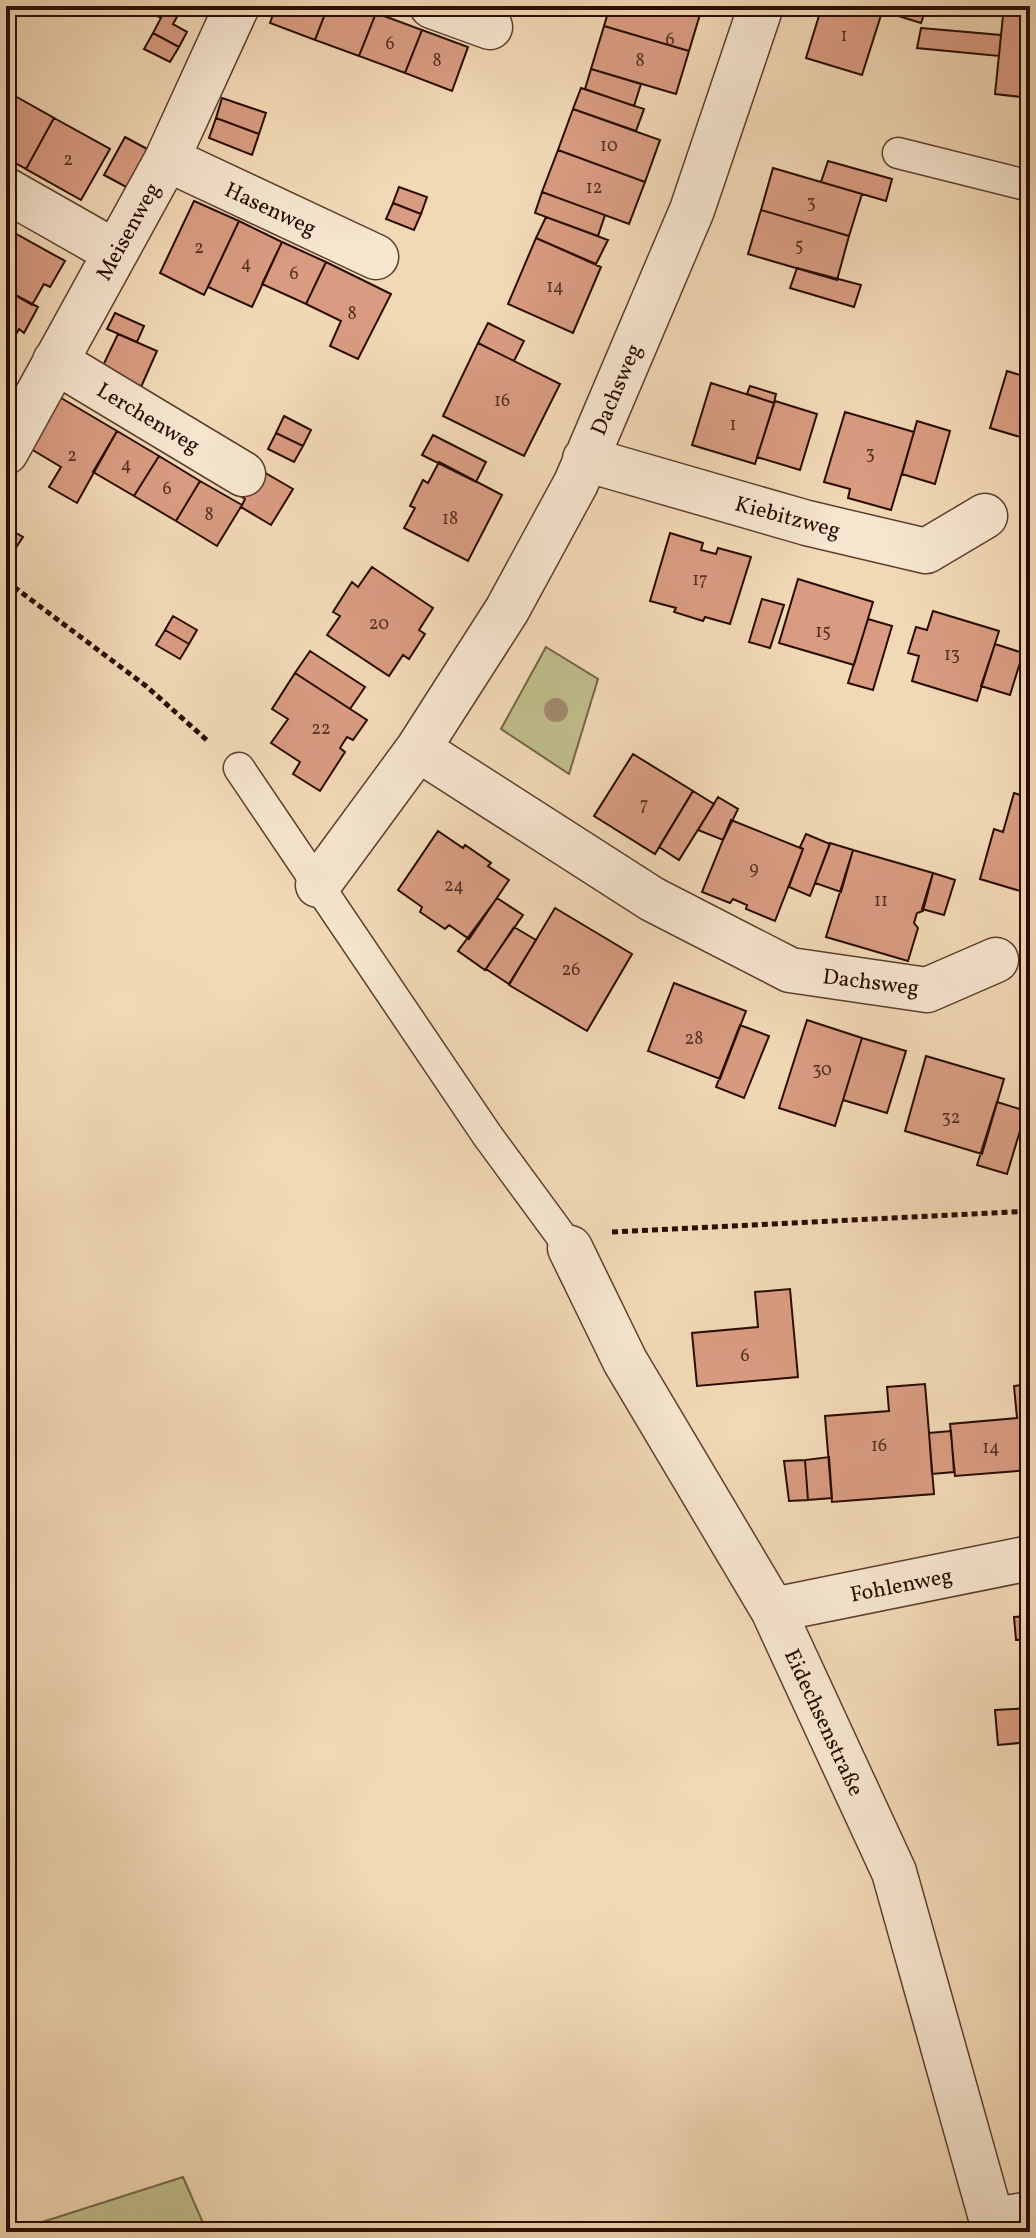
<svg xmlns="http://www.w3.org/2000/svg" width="1036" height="2238" font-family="Vollkorn,serif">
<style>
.green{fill:#bfbe8b;stroke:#746546;stroke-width:2}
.building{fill:#d99c82;stroke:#290c00;stroke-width:2}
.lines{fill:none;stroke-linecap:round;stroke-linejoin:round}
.lane-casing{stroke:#5b3f2e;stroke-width:33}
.street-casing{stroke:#5b3f2e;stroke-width:47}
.path{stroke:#290c00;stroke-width:5;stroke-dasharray:6 4;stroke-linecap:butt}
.lane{stroke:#f7e6d0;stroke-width:30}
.street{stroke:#f7e6d0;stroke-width:44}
.tree{fill:#a18a6d}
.labels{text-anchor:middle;stroke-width:8;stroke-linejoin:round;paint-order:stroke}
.number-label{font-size:18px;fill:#553020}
.street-label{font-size:22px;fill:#290c00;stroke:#f7e6d0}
</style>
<rect width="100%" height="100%" fill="#f2d9b6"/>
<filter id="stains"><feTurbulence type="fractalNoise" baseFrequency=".0025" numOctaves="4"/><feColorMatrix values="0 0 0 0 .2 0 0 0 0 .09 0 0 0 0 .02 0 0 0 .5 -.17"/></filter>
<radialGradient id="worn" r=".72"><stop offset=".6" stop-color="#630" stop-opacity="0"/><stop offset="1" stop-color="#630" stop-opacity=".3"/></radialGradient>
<path class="green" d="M546,647L598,679L569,774L501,729Z
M183,2177L207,2232H11Z"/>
<path class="building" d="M139,6H183L173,24L187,32L179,47L153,33L161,18Z
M276,6H328L315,40L270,23Z
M328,6H358L376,13L359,56L315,40Z
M610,6H682L701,11L689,51L604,26Z
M822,6H874L883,9L862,75L806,58Z
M874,6H927L921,23L882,11L883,9Z
M1004,6H1030V98L995,94Z
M376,13L422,30L405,73L359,56Z
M604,26L689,51L676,94L591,69Z
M921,28L1001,35L999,56L917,48Z
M422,30L468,47L452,91L405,73Z
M153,33L179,47L170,62L144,49Z
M591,69L641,84L634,106L585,89Z
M581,88L644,109L636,131L573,109Z
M6,91L54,118L26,169L6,158Z
M222,98L266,113L259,134L216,118Z
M573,109L660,140L645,182L558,150Z
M54,118L110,149L81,200L26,169Z
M216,118L259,134L252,155L209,138Z
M125,137L149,150L128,188L104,175Z
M558,150L645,182L629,224L542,192Z
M828,161L892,179L886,201L821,182Z
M773,168L862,194L849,236L761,210Z
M399,187L427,197L421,214L393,203Z
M542,192L605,215L598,236L535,213Z
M194,201L239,221L204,295L160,273Z
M393,203L421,214L414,230L386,219Z
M761,210L849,236L837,280L748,254Z
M546,217L608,240L596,264L536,238Z
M239,221L282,242L252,307L208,287Z
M11,231L65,261L50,287L44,284L32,305L6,290V241Z
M536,238L601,267L573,333L508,304Z
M282,242L326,262L306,304L262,284Z
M326,262L391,294L358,359L330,346L341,321L306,304Z
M797,268L861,285L854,307L790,288Z
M6,290L38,307L24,333L19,329L6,352Z
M115,313L144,326L137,342L107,329Z
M488,323L524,341L514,361L478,343Z
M118,334L157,351L137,396L99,374Z
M478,343L560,384L524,456L443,416Z
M1007,371L1030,378V440L990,428Z
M711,383L774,403L755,464L692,445Z
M750,386L776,394L774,403L747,394Z
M51,392L117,431L77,503L49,487L61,467L21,443Z
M775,401L817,414L800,470L757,457Z
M845,412L914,432L891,510L848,498L850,489L824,482Z
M284,416L311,430L303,446L276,433Z
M917,421L950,431L935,484L902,474Z
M117,431L159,456L134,496L93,472Z
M276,433L303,446L294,462L268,449Z
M433,435L486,462L476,482L422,455Z
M159,456L200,481L176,521L134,496Z
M439,462L502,495L468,561L404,528L415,508L410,506L423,480L428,483Z
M255,467L293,489L271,525L241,507L245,499L239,495Z
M200,481L242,505L217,546L176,521Z
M6,527L23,537L13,552L6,548Z
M670,533L703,543L701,550L716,554L718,548L751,557L730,624L705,617L703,621L674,612L676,608L650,601Z
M372,567L433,608L419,630L425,634L409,659L403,655L389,676L327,635L340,616L333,612L352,582L358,587Z
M798,579L873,602L854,665L779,643Z
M762,599L784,605L770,648L749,642Z
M933,611L999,631L977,701L912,681L919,656L908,653L916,627L927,630Z
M173,616L197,630L189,644L165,630Z
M868,619L892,626L873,690L848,683Z
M165,630L189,644L180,659L156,645Z
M995,644L1023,653L1010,695L981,686Z
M310,651L365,687L350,709L295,673Z
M295,673L367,720L353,740L347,737L340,748L345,752L320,791L293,774L300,762L271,743L288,719L272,709Z
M633,754L693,791L655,854L594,816Z
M693,791L714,804L679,860L659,847Z
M1014,793L1030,798V894L980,879L994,829L1003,832Z
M718,797L738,809L723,840L698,830Z
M731,820L803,849L775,921L746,909L747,905L733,899L730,903L702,892Z
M438,831L463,848L465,845L491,863L488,866L509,880L469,939L449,925L445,929L420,912L422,907L398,890Z
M806,834L830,844L810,896L789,887L803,849L800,847Z
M830,843L853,850L841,892L815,883Z
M853,850L933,873L923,911L917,913L914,923L918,928L908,961L826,937Z
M933,873L955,880L944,915L922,909Z
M497,898L523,915L485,970L458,951Z
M555,908L632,954L587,1031L509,985Z
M514,927L536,940L509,984L486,969Z
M674,983L746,1011L720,1079L648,1051Z
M807,1020L862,1038L835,1126L779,1108Z
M740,1025L769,1036L744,1098L716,1087Z
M862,1038L906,1051L887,1113L843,1100Z
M926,1056L1004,1079L982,1154L905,1131Z
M997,1102L1026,1111L1007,1174L977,1165Z
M790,1289L798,1377L697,1386L692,1333L758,1327L755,1292Z
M925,1384L934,1494L832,1502L825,1416L889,1411L887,1387Z
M1030,1384V1470L955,1476L950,1424L1017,1418L1014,1386Z
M951,1431L954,1472L932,1474L929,1433Z
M829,1457L832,1498L808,1500L805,1460Z
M805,1460L808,1500L789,1501L784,1461Z
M1030,1616V1639L1016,1640L1014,1617Z
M1030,1639V1742L998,1745L995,1710L1029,1708L1023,1640Z"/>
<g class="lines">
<g class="lane-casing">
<path id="lane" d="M898,153L1030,186
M239,768L487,1135L570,1248"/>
</g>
<g class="street-casing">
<path id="street" d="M432,6L490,27
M167,159L376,257
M6,190L115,252
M55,361L243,474
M6,452L167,159L237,6
M585,459L807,523L926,551L985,516
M418,749L652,899L790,970L927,990L996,960
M318,885L418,749L507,610L576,483L692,210L761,6
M570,1248L625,1361L773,1610L894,1872L995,2232
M773,1610L1030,1558
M994,2220L1030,2214"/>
</g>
<path class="path" d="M6,581L146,686L209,742
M612,1232L1030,1211"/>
<use href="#lane" class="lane"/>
<use href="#street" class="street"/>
</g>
<circle class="tree" cx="556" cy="710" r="12"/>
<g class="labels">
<g class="number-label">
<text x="844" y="41">1</text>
<text x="670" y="45">6</text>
<text x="390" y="49">6</text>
<text x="437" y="66">8</text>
<text x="640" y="66">8</text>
<text x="609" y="151">10</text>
<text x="68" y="165">2</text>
<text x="594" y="193">12</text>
<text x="811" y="208">3</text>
<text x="799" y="251">5</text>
<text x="199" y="253">2</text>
<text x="246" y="269">4</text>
<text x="294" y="279">6</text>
<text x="555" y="292">14</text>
<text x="352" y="319">8</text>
<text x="502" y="406">16</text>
<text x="733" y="430">1</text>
<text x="870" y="459">3</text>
<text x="72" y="461">2</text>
<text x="126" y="470">4</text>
<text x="167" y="494">6</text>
<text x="209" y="520">8</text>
<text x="450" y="524">18</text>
<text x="700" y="585">17</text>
<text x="379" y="629">20</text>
<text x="823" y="637">15</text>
<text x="952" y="660">13</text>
<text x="321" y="734">22</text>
<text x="644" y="810">7</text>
<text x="754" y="874">9</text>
<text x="454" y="891">24</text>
<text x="881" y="906">11</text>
<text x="571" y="975">26</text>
<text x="694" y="1044">28</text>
<text x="822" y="1075">30</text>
<text x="951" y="1123">32</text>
<text x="745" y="1361">6</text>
<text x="879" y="1451">16</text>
<text x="991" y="1453">14</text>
</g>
<g class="street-label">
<text transform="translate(271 208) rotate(25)" y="8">Hasenweg</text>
<text transform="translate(127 231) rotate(-61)" y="8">Meisenweg</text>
<text transform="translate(615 389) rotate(-67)" y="8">Dachsweg</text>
<text transform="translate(149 417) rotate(31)" y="8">Lerchenweg</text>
<text transform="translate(788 516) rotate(15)" y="8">Kiebitzweg</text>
<text transform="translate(871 981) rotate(7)" y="8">Dachsweg</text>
<text transform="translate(901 1584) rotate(-11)" y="8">Fohlenweg</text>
<text transform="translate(825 1722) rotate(65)" y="8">Eidechsenstraße</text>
</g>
</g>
<rect width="1036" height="2238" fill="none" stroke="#f2d9b6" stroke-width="32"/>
<rect x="8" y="8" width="1020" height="2222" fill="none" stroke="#290c00" stroke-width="4"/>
<rect x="16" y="16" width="1004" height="2206" fill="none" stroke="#290c00" stroke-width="2"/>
<rect width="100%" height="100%" filter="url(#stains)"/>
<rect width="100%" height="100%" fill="url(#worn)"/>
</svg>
